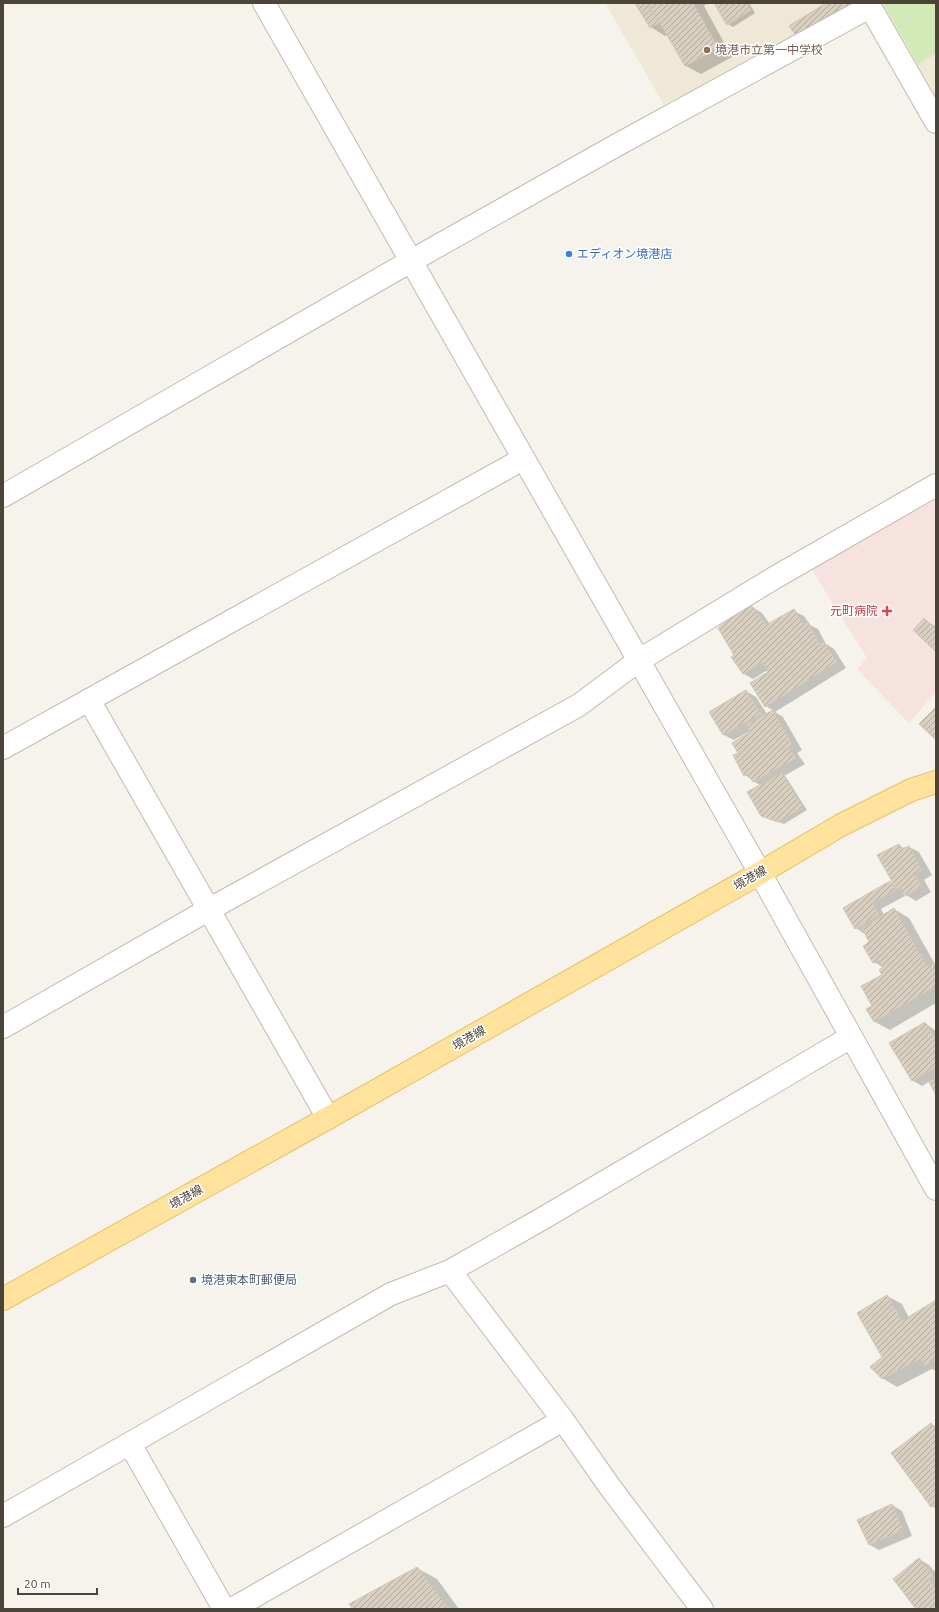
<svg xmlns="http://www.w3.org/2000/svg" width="939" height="1612" font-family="Ubuntu,'Noto Sans JP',sans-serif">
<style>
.education{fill:#efe8d6}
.medical{fill:#f6e3e0}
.pitch{fill:#d2eab5}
.shadow{fill:#0003}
.building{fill:url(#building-hatch);stroke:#d3c7b4}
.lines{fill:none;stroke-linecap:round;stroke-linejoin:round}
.minor-casing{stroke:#c2bbae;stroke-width:24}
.major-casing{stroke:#e6c16a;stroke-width:24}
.minor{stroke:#fff;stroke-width:22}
.major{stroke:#ffe39c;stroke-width:22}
.education-dot{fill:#8d6e63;stroke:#fff;stroke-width:1.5}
.shop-dot{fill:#3f7fe0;stroke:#fff;stroke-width:1.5}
.health-dot{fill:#e0444e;stroke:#fff;stroke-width:1.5}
.service-dot{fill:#5c6f8a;stroke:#fff;stroke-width:1.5}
.labels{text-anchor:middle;stroke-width:3;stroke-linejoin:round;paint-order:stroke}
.education-label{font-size:12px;fill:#785e54;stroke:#fff;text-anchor:start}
.shop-label{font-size:12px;fill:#366cbe;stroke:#fff;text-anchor:start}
.health-label{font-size:12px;fill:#be3a42;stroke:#fff;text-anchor:end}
.street-label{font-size:12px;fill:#4b4439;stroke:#fff}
.service-label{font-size:12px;fill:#4e5e75;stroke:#fff;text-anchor:start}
</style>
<defs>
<pattern id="building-hatch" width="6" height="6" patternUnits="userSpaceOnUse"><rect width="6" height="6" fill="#d8cfc1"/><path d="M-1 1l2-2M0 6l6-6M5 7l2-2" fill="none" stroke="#b1aa9e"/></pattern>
</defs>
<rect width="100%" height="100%" fill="#f6f3ec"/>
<path class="education" d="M605,3H866L686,104L678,97L664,105Z
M872,3H936V107Z"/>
<path class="medical" d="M936,493V692L909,723L857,669L867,658L809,565Z"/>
<path class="pitch" d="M883,3H936V53L918,64Z"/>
<path class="shadow" d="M637,3H707L704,6L732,57L701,74L686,66L668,34L665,36L651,27Z
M720,3H749L755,13L733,27L728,24Z
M828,3H872L797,35Z
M745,606L749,608L752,607L762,613L770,624L794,611L804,616L810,625L818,629L826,644L834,649L846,668L775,712L783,717L802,750L797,753L805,764L784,776L786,777L807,810L784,824L762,816L761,786L745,775L739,753L751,733L750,731L734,740L724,735L746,691L756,697L767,714L774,711L766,706L769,673L768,670L753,679L744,674L735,656Z
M924,619L936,627V651Z
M899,845L905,849L909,847L919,852L932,875L924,880L931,892L916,901L903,893L905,896L881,909L884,915L894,909L909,918L936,966V1003L890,1030L875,1022L868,1009L874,1006L883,975L884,968L874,962L871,943L866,935L856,928L844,908L890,882L896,886Z
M925,1023L936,1031V1093L929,1082L922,1086L912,1080Z
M887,1296L902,1304L909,1318L936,1302V1371L932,1369L897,1387L882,1378Z
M932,1424L936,1427V1509L932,1506L893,1453Z
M892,1505L902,1511L912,1536L879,1550L870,1545Z
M919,1559L929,1565L936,1573V1609H917Z
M417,1568L437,1579L459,1609H354Z"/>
<path class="building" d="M635,3H647L659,23L650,28Z
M648,3H693L718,48L685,66Z
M718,3H747L751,10L727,25L715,5Z
M826,3H853L840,11L839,9L796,36L789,26Z
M745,605L747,608L752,606L766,625L794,609L804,624L808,622L820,645L824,642L837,662L765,707L750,683L768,672L762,662L743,674L731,657L734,655L718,628L728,620L725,616Z
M924,618L936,630V652L913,630Z
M746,690L761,714L723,735L709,712Z
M936,707V740L919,724Z
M773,710L792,744L788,747L796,758L753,782L748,774L744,776L733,755L738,753L732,743L750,732L746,725Z
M782,773L803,807L778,822L761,816L747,792Z
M899,844L902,849L909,846L922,870L915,874L921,887L906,896L901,888L897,890L877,855Z
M890,881L896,890L872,903L879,915L855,929L843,908Z
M894,908L927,966L933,963L936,969V986L874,1022L866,1009L872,1006L861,986L882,975L879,970L883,967L879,960L873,963L863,946L869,942L862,928Z
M925,1022L936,1041V1067L912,1081L889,1043Z
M936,1078V1095L929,1082Z
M887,1295L902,1321L936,1300V1359L925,1366L920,1359L882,1379L870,1367L882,1357L857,1313Z
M931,1423L936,1430V1504L931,1507L891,1453Z
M892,1504L903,1530L869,1545L857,1520Z
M919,1558L933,1575L929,1579L936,1589V1607L934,1609H916L893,1579Z
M417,1567L449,1609H353L349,1604Z"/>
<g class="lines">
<g class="minor-casing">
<path id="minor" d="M264,3L760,873L936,1189
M3,496L411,261L617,145L864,10L873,12L936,122
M3,748L89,700
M3,1027L208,910L579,705L638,661L774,578L936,485
M328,1118L89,700L523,459
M450,1271L563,1420L610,1487L702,1609
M130,1444L224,1609
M3,1516L391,1294L450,1271L540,1220L851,1037
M232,1609L563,1420"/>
</g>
<g class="major-casing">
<path id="major" d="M3,1299L328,1118L760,873L841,825L911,790L936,782"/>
</g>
<use href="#minor" class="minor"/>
<use href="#major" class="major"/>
</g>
<circle class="education-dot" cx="707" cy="50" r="4"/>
<circle class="shop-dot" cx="569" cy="254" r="4"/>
<path class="health-dot" d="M885 605h4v4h4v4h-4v4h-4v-4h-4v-4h4z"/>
<circle class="service-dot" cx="193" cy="1280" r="4"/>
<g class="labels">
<g class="education-label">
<text x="715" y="54">境港市立第一中学校</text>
</g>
<g class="shop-label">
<text x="577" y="258">エディオン境港店</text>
</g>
<g class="health-label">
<text x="878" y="615">元町病院</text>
</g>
<g class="street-label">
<text transform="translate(750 878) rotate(-30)" y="4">境港線</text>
<text transform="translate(469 1038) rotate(-30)" y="4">境港線</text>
<text transform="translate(186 1197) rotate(-29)" y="4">境港線</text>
</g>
<g class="service-label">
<text x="201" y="1284">境港東本町郵便局</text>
</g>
</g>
<rect width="939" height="1612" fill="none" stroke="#4b4439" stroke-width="8"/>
<path d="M18 1588v6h79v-6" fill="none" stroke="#4b4439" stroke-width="2"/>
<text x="24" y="1588" font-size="12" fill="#4b4439" stroke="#ffffff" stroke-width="3" paint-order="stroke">20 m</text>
</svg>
